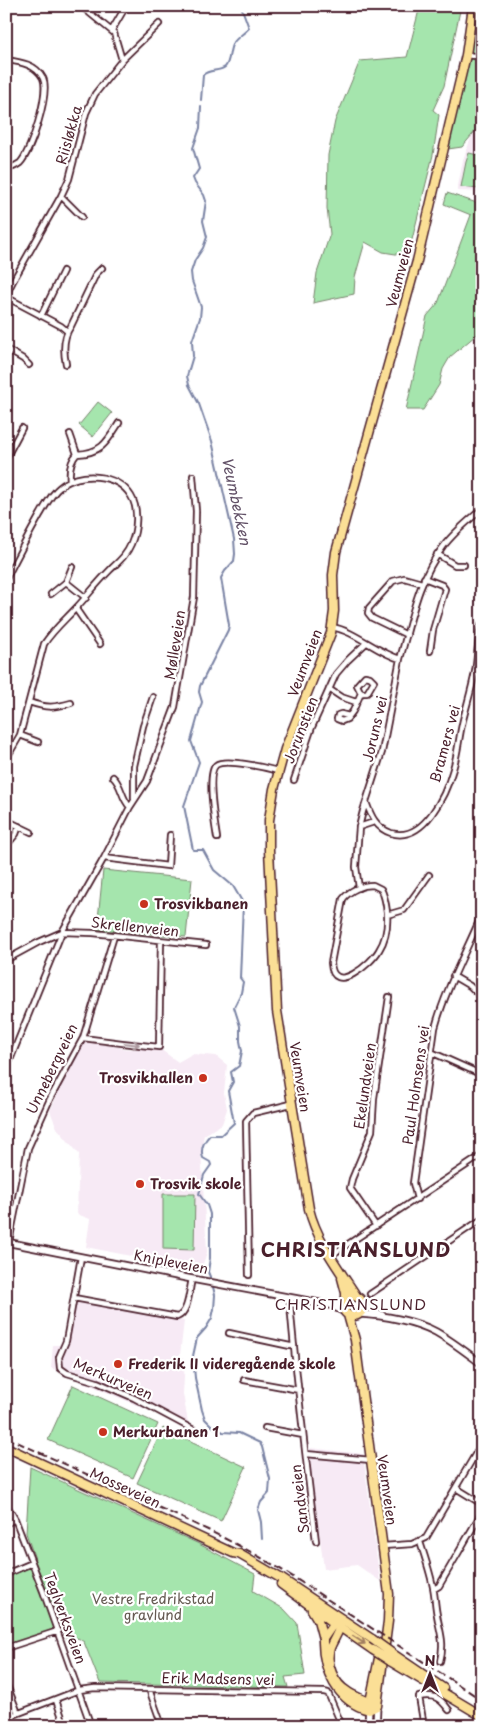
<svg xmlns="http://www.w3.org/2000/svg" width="488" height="1732" font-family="'Playpen Sans',sans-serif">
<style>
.built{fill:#f7eaf5}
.green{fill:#a5e5ad;stroke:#78826c}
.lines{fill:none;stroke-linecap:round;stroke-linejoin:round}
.stream{stroke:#7a83a4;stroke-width:2}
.minor-casing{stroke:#4a1f2b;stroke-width:8}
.tertiary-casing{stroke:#4a1f2b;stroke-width:9}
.primary-casing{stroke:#4a1f2b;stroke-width:11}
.trunk-casing{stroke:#4a1f2b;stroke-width:11}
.minor{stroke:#fff;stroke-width:4.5}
.tertiary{stroke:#fff;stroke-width:5.5}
.primary{stroke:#fbdf96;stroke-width:8}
.trunk{stroke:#fbdf96;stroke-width:8}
.rail{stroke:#4a1f2b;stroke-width:2;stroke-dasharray:8 4;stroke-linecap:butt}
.trunk-bridge-casing{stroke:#4a1f2b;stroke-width:11;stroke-linecap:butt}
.trunk-bridge{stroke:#fbdf96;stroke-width:8}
.oneway{stroke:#ae9aa0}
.oneway2{stroke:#a27f60}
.poi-dot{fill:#c8321e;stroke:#fff;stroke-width:2}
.labels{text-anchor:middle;stroke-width:4.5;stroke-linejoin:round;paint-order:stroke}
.street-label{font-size:14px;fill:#4a1f2b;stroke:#fff}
.poi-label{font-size:14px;font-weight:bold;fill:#4a1f2b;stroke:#fff;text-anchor:start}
.park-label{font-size:14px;fill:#655a52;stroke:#fff}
.water-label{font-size:15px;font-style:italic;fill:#625167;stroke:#fff}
.neighbourhood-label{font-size:15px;letter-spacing:1px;fill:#4a1f2b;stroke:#fff}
.district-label{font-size:19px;font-weight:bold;letter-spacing:1px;fill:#4a1f2b;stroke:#fff}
</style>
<rect width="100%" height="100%" fill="#fff"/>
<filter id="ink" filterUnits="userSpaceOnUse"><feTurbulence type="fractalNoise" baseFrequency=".02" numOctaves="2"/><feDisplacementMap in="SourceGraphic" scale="10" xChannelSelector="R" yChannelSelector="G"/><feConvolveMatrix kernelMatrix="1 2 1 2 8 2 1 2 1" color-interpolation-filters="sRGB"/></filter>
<g filter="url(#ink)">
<path class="built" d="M482,123V192L457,191L463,160L473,132Z
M83,1039L126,1049H160L178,1062L192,1054L216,1056L227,1065L224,1093L227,1109L222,1124L204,1135L201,1151L207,1252L201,1270L86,1247L90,1219L77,1214L79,1154L57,1128L50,1111Z
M76,1300L184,1321L180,1355L185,1360L183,1394L189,1428L51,1368L53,1345H68Z
M310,1448L363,1454L380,1581L357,1565L324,1569L310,1463Z"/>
<path class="green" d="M420,6H461L444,86L433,110L439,115L433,155L408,256L383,252L365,242L355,277L354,294L313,303L317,273L330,234L327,208L328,155L335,121L360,61L407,57Z
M477,6H482V123L462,147L448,149L472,45L481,22Z
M469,153L482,156V185L479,189L461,187L466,162Z
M447,193L480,204L482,202V330L450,357L443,369L439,385L423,410H406L427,316L438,303L471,215L444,204Z
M98,402L112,413L93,437L79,425Z
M103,870L192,879L186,937L97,929Z
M163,1194H195L194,1250L163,1249Z
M73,1385L158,1424L133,1478L48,1440Z
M163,1428L246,1467L221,1521L137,1483Z
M30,1467L197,1543L255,1574L253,1591L284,1609L297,1623L305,1675L285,1677L288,1687L100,1683L84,1642L78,1638L68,1642L39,1571L58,1631L6,1648V1570L35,1559L26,1533Z"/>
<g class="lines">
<path class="stream" d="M201,100L203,75C209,69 219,72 225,67C230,62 229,51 232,45C236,37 244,34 249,28L241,6
M201,106L200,128L193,148L199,169L193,178L195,183L204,195L206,201L203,221L207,237L203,248L195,260L191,272L192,281L201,307L200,318L192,341L193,356L187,376L189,385L199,404L212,441L234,539L235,554L234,561L225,571L221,578L229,625L228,630L200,686L199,692L202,702L191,741L199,762L184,806L193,850H203L214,870L233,886L243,903L240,978L243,982L241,993L234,1007L240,1026V1041L242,1051L239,1066L231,1072L233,1082L228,1091L234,1123L221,1135H210C203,1142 200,1149 203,1158L210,1162L211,1165L204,1175L199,1194L207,1205L210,1214V1258L208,1272L211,1279L215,1295L214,1309L212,1318L206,1328L197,1338L193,1356L195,1378L202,1410L205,1419L212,1426L223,1432L239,1433L260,1443L262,1447L270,1479L269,1493L261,1502L258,1510L261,1522L262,1539"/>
<g class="minor-casing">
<path id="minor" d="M81,6L114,33L122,60
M112,30L126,6
M466,55L482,57
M6,60C20,62 36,64 43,78C50,93 31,152 20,163C16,166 11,168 6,169
M61,196L82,217
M6,295L13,281L61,196L69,179L86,113L95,94L122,60L159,24
M6,297L61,326L67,331
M41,316L63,271
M6,349L23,359L29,365
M66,364C63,350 63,337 71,326L96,274L102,268
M77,454C102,453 107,442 119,423
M6,458L22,428
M70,481C69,471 70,461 77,454L70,434
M437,554L455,565H464
M424,578L442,585L445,589L433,630L430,651
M6,579C17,557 28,536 40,515C46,505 51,494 60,487C79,471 117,473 131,496C139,509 137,530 131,544C126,556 118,562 110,570C98,582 88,595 77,607C65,620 53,630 44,644L20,735L6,759
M66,582L72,567
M51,594L66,582L86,598
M76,609L100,644
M332,627C355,631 376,652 400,659C411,620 418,579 443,547C454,532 468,521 482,509
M407,635L372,618L368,613L369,608L393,581L404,578L422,583
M329,689L341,697L356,702
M29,702C46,708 54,708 71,703
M349,716L341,714L338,715L337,719L342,721L347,719L353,711L361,693H367L374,681L370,677L365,676L357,685L361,693
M20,735L38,742
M113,777C122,785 121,798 130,807
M294,780L312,727L336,674L348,660L366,643
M134,799V766L143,726L153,697
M366,802C371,816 376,828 391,833C424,843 446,794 453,769C458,753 459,736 463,720C467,704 472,688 475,672C478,656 477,639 482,623
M6,820L31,832
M359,827L374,822
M217,838C215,825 206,773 216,765C225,758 267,768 278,771
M6,846L16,834L19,826
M104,858L168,866L170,835
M373,885L381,889C385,896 386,904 387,912C388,925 386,939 379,950C372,963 333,997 331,963L343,899C350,890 362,885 373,885Z
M359,888L356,867L359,827L363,811L382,752L400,659
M387,915L404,910L429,875
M6,960L39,942L62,932L93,933L206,945
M453,976L470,986L482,998
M83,1038L122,1043L159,1047L161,941
M431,1052L478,1073
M6,1070L62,932L104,858L130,807L147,781L175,707L194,597L196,511L193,476
M417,1199L413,1183L435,1028C446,988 466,952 482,914
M6,1208L15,1210
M376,1226L350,1188L352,1179L372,1131L374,1098L389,997
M9,1242L28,1148L50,1099L83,1038L114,936
M330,1256L482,1155
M81,1257L66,1341L59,1357L60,1368L67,1373L97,1382L134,1398L194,1430
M249,1275L246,1121L253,1113L291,1104
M370,1294L482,1219
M74,1298L177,1317C189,1313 189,1290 192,1279
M292,1299L290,1304C297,1383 306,1462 316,1541
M229,1333L290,1346L294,1345
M244,1380L299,1390
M265,1428L303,1435
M306,1454L371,1460
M456,1488L482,1504
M6,1504L15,1519L43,1591L91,1726
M6,1524L15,1519
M420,1542C425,1557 430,1572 433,1587C435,1596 435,1606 437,1615C440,1633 445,1642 440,1661
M383,1546L412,1544L426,1538L482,1443
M6,1574L32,1563
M434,1589L439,1586L482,1512
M6,1648L58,1631
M6,1683L18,1713
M149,1689L162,1726
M56,1700L65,1726
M6,1718L79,1690L95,1688L324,1692L328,1693L342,1726
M320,1726L321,1725
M424,1726L419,1697C435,1694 440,1698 449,1710"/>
</g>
<g class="tertiary-casing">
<path id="tertiary" d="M6,1242L192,1279L330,1305L345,1312
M330,1305L344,1303
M364,1305L382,1315
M360,1314C383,1315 416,1321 436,1332C452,1341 467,1353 482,1364
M368,1726L369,1707
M376,1726L377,1706"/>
</g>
<g class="primary-casing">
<path id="primary" d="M342,1278L346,1293V1300
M343 1306a10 10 0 1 1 20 0a10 10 0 1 1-20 0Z
M357,1297C339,1269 317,1241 309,1209L277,1011L269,850V820L274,789L285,749L331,633L334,611L333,575L336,552L417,261L466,55L473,6
M348,1315L355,1340L358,1363L389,1594L388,1621L377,1706
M341,1619C341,1631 334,1637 330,1648C325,1664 334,1684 348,1692C357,1698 368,1701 377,1706L369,1710C338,1702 322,1670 323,1639L334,1623Z
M370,1702L379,1658"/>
</g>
<g class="trunk-casing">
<path id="trunk" d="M6,1447L233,1553L239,1554L282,1579L372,1639
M281,1584L334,1623L373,1650
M312,1610L318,1620L323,1639
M393,1654L443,1688
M390,1661L482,1716"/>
</g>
<use href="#minor" class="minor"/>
<use href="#tertiary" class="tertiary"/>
<use href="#primary" class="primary"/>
<use href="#trunk" class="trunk"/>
<path class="rail" d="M6,1437L210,1531L253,1553L287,1573L482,1700"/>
<g class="trunk-bridge-casing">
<path id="trunk-bridge" d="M372,1639L393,1654
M373,1650L390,1661"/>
</g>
<use href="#trunk-bridge" class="trunk-bridge"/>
</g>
<defs><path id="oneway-shaft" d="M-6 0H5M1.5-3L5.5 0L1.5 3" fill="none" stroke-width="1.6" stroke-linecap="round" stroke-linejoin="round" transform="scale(1.25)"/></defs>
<use class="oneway" href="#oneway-shaft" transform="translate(132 1044) rotate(6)"/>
<use class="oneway2" href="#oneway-shaft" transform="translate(359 1640) rotate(34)"/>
</g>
<g class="poi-dot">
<circle cx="144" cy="904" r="5"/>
<circle cx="203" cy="1078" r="5"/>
<circle cx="140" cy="1184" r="5"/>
<circle cx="118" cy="1364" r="5"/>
<circle cx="103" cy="1432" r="5"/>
</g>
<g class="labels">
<g class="street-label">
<text transform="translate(69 135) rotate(-74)" y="5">Riisløkka</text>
<text transform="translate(400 273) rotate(-75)" y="5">Veumveien</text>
<text transform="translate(175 645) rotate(-81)" y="5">Mølleveien</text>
<text transform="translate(305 663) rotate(-69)" y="5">Veumveien</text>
<text transform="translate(375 729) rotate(-77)" y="5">Joruns vei</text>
<text transform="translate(301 730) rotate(-69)" y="5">Jorunstien</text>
<text transform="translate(445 744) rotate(-75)" y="5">Bramers vei</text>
<text transform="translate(135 927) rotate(6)" y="5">Skrellenveien</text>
<text transform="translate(52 1069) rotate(-64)" y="5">Unnebergveien</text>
<text transform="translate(300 1077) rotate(81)" y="5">Veumveien</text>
<text transform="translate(416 1085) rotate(-82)" y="5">Paul Holmsens vei</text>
<text transform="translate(365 1086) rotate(-82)" y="5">Ekelundveien</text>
<text transform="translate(171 1262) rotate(11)" y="5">Knipleveien</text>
<text transform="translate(113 1379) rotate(23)" y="5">Merkurveien</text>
<text transform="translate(125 1488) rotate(25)" y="5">Mosseveien</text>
<text transform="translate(387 1490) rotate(82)" y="5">Veumveien</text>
<text transform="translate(300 1499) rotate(-97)" y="5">Sandveien</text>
<text transform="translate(65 1618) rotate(70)" y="5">Teglverksveien</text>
<text transform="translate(218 1679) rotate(1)" y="5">Erik Madsens vei</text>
</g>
<g class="poi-label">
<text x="154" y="909">Trosvikbanen</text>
<text x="193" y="1083" text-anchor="end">Trosvikhallen</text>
<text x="150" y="1189">Trosvik skole</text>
<text x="128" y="1369">Frederik II videregående skole</text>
<text x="113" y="1437">Merkurbanen 1</text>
</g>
<g class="park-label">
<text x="153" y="1604">Vestre Fredrikstad<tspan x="153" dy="16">gravlund</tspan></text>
</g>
<g class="water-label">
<text transform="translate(236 501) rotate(78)" y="5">Veumbekken</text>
</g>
<g class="neighbourhood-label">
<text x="351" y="1310">CHRISTIANSLUND</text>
</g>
<g class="district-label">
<text x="356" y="1257">CHRISTIANSLUND</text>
</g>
</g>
<rect width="488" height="1732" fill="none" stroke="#fff" stroke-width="25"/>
<rect x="12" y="12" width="463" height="1707" fill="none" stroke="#4a1f2b" stroke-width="2" filter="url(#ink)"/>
<g transform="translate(430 1674)" stroke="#ffffff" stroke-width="4" paint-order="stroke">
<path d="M0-4L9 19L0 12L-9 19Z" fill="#4a1f2b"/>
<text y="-8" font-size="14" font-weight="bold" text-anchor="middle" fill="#4a1f2b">N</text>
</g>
</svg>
